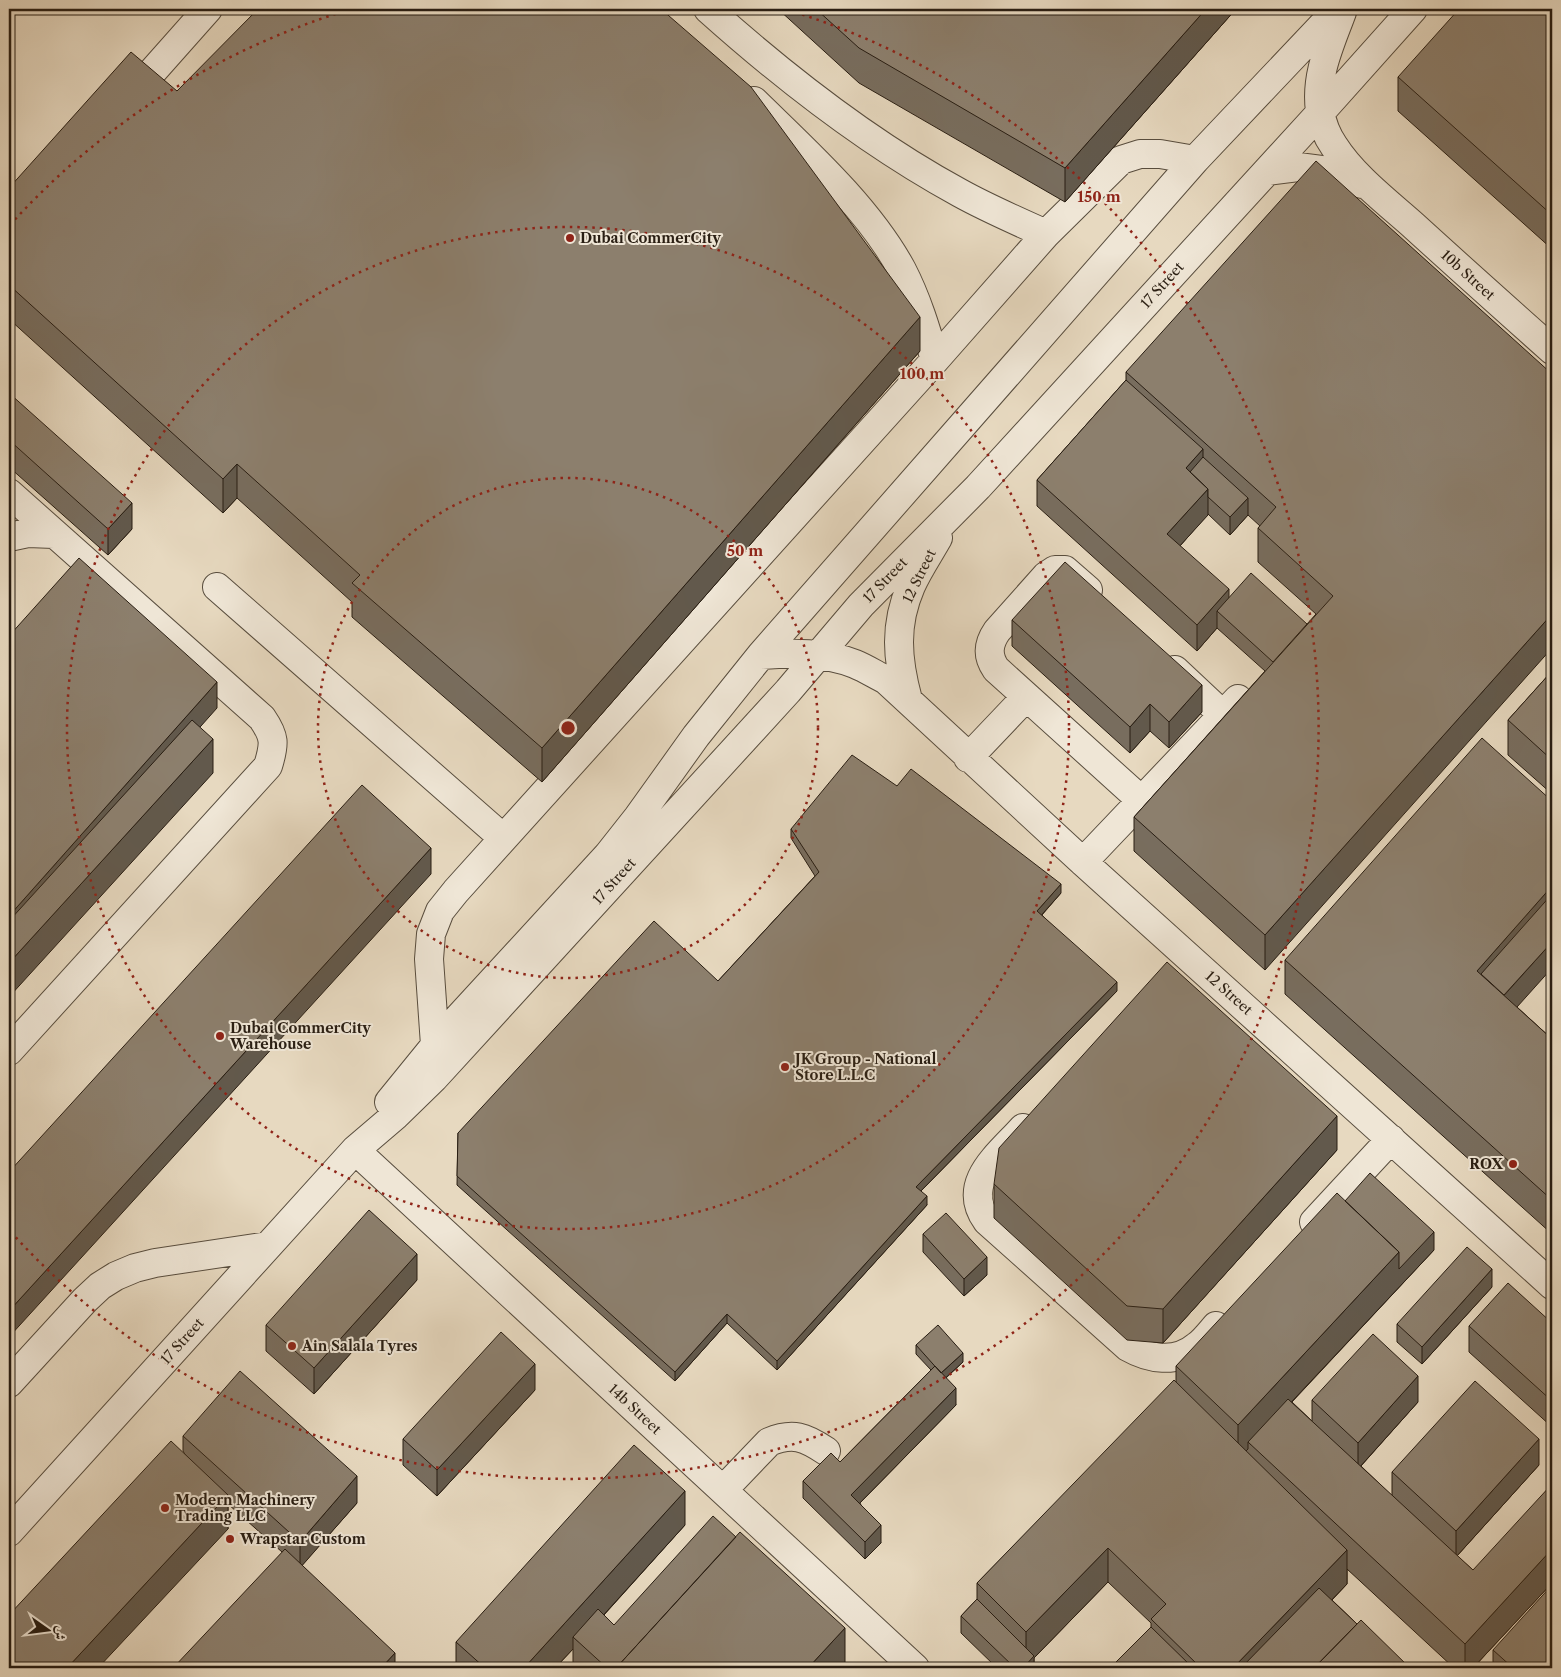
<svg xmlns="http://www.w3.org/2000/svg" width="1561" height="1677" font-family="'Libre Caslon Text',Amiri,serif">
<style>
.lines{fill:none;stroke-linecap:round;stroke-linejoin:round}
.minor-casing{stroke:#584d3e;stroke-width:30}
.minor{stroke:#efe6d6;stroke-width:28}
.wall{fill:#786d5e;stroke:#291e13;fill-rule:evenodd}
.shaded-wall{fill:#62594c;stroke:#291e13}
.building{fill:#8c7f6d;stroke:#291e13}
.ring{fill:none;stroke:#8f2418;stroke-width:2.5;stroke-dasharray:2.5 5}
.poi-dot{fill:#8f2418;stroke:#efe6d6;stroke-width:2}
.labels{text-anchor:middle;stroke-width:4;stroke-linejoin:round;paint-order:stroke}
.poi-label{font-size:14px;font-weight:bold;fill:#291e13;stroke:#efe6d6;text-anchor:start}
.street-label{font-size:14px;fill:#291e13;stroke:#efe6d6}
.centre{fill:#8f2418;stroke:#efe6d6;stroke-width:2.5}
.ring-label{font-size:15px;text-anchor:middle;font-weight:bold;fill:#8f2418;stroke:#efe6d6;stroke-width:4;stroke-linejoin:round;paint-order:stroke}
</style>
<rect width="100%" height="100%" fill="#e7d9c0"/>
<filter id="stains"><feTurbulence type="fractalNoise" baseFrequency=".004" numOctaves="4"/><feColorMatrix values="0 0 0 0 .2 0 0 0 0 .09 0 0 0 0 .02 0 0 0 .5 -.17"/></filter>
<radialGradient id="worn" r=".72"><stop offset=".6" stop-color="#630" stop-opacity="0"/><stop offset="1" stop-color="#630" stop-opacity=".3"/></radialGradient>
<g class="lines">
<g class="minor-casing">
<path id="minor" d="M708,9C785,78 868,143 960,193C987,208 1017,221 1046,234
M1342,12C1330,45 1315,75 1320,111C1322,123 1327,136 1334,146C1353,176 1387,202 1414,226C1460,268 1506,309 1552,350
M145,80L208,9
M754,101C805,151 868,207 902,270C917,299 926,329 935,360
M1267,171L1298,167L1329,171L1362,184
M9,493L262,718C275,737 275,743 268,766L9,1051
M9,537L28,533L54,534
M217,587L503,838
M1088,590L1065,570H1055L1046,576L997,631C988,644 987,656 996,669L1141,800
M761,655C793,653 825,652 855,664C865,668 876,675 886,680L1083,862L1552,1285
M1175,670L1223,715
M908,700C897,659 894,625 911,586C918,570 929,554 938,538
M968,758L1026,697
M1083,862L1238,699
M435,1045L429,959L431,934L440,911L456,891L935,360L1046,234L1121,160L1140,154H1160L1195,160
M389,1102L450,1027L608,855L638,817L696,736L761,655L1195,160L1338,9
M1023,1128C998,1156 960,1183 987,1221L1128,1347C1149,1359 1176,1364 1197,1346C1204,1341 1210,1333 1216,1326
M355,1150L915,1668
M1314,1222L1391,1139
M9,1383L85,1300L100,1286L116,1276L135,1268L155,1263L268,1246
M723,1490L769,1442C793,1432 805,1437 826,1451
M9,1532L355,1150L396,1115L434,1078L788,691L861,605L978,487L1320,113L1413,9"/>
</g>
<use href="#minor" class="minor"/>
</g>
<path class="wall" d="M778,9H1236L1065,202L859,83Z
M1552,9V249L1398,111V77Z
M177,91L920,351L542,782L352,617V602L237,498L223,513L9,319V188Z
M1126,372L1552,374L1265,970L1134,851V817L1265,671L1217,628L1197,651L1037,506V480L1126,380ZM1208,514L1230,535L1248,515L1260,526L1258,528V562L1316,614L1307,624L1229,598L1180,546Z
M9,393L132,529L108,555L9,467Z
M1012,620L1202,712L1169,748L1150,731L1130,753L1012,646Z
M1552,671V794L1508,755V720Z
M897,786L1061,893L1042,915L1117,991L921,1191L927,1205L777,1370L727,1323L675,1381L457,1185L458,1133L718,981L815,876L791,838V829Z
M1285,960L1517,1007L1552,1039V1234L1285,994Z
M1337,1150L1163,1343L1127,1340L994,1218V1184Z
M1345,1201L1434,1250L1292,1402L1312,1421V1400L1418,1402L1361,1466L1392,1496V1472L1539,1465L1457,1556L1473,1570L1552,1583L1473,1668H1454L1347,1569V1584L1332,1600L1357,1624L1410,1668H1110L1151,1627V1623L1108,1582L1034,1658V1665L1038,1668H997L961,1633V1616L977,1599V1583L1176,1382V1366Z
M923,1234L987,1275L964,1296L923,1252Z
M417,1280L314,1394L266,1351V1325Z
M1492,1287L1422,1364L1397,1342V1324Z
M1552,1323V1427L1469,1352V1326Z
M916,1345L963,1362L946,1378L956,1405L860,1503L881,1543L865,1559L803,1498V1481L840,1462L931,1370L916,1354Z
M535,1390L437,1496L403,1465V1439Z
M183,1436L357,1503L302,1565L395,1668L282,1552L228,1504V1529L183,1451Z
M685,1525L604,1615L614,1625L845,1662L839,1668H579L573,1663V1649L555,1668H456V1642Z
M1493,1650L1552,1668H1493Z"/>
<path class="shaded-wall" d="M1206,9H1236L1065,202V168Z
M920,317V351L542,782V748Z
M1203,449V475L1194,484L1186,468Z
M237,464V498L223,513V479Z
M1208,489V515L1167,560V534Z
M1248,498V515L1230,535V517Z
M132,503V529L108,555V529Z
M1229,589V616L1217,611V628L1197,651V625Z
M1552,614V648L1265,970V935Z
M217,682V708L9,942V916Z
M1202,685V712L1169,748V722Z
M1150,704V731L1130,753V727Z
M213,739V773L9,997V963Z
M431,848V874L9,1337V1311Z
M1061,884V893L1037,920V911Z
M1552,886V920L1490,990L1477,971Z
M1552,942V968L1500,1026V1000Z
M1117,982V991L916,1196V1187Z
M1337,1116V1150L1163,1343V1309Z
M927,1196V1205L777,1370V1361Z
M1434,1232V1250L1251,1445L1248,1442V1449L1238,1459V1425L1399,1252Z
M417,1254V1280L314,1394V1368Z
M987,1257V1275L964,1296V1279Z
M1492,1269V1287L1422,1364V1347Z
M727,1314V1323L675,1381V1372Z
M963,1353V1362L941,1382V1373Z
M535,1364V1390L437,1496V1470Z
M1418,1376V1402L1358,1469V1443Z
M956,1388V1405L851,1512V1495Z
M1539,1439V1465L1456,1557V1531Z
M357,1476V1503L300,1568V1542Z
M685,1491V1525L579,1642L573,1637V1649L555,1668H524Z
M228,1495V1529L98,1668H67Z
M881,1525V1543L865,1559V1542Z
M1108,1548V1582L1034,1658V1668H1023L1026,1665V1632Z
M1552,1549V1583L1473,1668H1465V1644Z
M1347,1550V1584L1266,1668H1233Z
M845,1628V1662L839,1668H808Z
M395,1653V1668H381Z"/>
<path class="building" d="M258,9H661L751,87L920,317L542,748L352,583L360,575L237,464L223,479L9,285V188L131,52L177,91Z
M816,9H1206L1065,168L859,48Z
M1459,9H1552V215L1398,77Z
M1316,161L1552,374V614L1265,935L1134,817L1333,596L1258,528L1276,507L1126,372Z
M1126,380L1203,449L1186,468L1208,489L1167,534L1229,589L1197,625L1037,480Z
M9,393L132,503L108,529L9,440Z
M1203,457L1248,498L1230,517L1208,497V489L1190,472Z
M79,558L217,682L9,916V636Z
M1065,562L1202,685L1169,722L1150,704L1130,727L1012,620Z
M1251,573L1307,624L1273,662L1217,611Z
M1552,671V760L1508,720Z
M192,720L213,739L9,963V921Z
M1482,738L1552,801V886L1477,971L1552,1039V1200L1285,960Z
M852,755L897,786L911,769L1061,884L1037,911L1117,982L916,1187L927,1196L777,1361L727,1314L675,1372L457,1176L458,1133L654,921L718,981L819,872L791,829Z
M362,785L431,848L9,1311V1172Z
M1552,894V942L1504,995L1481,974Z
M1167,962L1337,1116L1163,1309L1127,1306L994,1184L999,1148Z
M1370,1173L1434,1232L1399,1269V1252L1345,1201Z
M1337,1193L1399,1252L1238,1425L1176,1366Z
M369,1210L417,1254L314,1368L266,1325Z
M946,1213L987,1257L964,1279L923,1234Z
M1467,1247L1492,1269L1422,1347L1397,1324Z
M1508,1283L1552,1323V1401L1469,1326Z
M938,1325L963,1353L941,1373L916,1345Z
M501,1332L535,1364L437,1470L403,1439Z
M1373,1334L1418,1376L1358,1443L1312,1400Z
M935,1366L956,1388L851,1495L881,1525L865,1542L803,1481L831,1453L840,1462Z
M240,1371L357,1476L300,1542L183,1436Z
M1174,1380L1347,1550L1233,1668H1201L1151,1619L1166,1604L1108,1548L1026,1632L977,1583Z
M1475,1381L1539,1439L1456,1531L1392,1472Z
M1288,1399L1473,1570L1552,1484V1549L1465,1644L1248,1442Z
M171,1441L228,1495L67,1668H9V1615Z
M634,1445L685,1491L524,1668H485L456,1642Z
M713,1516L736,1537L616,1668H607L573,1637L598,1609L614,1625Z
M740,1532L845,1628L808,1668H616Z
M285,1549L395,1653L381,1668H173Z
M1552,1585V1668H1513L1493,1650Z
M1319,1588L1357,1624L1314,1668H1241Z
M977,1599L1034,1656L1023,1668H1015L961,1616Z
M1361,1620L1410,1668H1314Z
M1151,1627L1193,1668H1110Z
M1034,1665L1038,1668H1031Z"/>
<g class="ring">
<circle cx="568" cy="728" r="250"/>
<circle cx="568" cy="728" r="501"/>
<path d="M10 225A751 751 0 0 1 348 10M788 10A751 751 0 1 1 10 1231"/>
</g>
<g class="poi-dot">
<circle cx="570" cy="238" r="5"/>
<circle cx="220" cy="1036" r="5"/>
<circle cx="785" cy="1067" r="5"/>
<circle cx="1513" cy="1164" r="5"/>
<circle cx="292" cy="1346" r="5"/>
<circle cx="165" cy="1508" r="5"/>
<circle cx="230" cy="1539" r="5"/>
</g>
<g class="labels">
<g class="poi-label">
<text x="580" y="243">Dubai CommerCity</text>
<text x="230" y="1033">Dubai CommerCity<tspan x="230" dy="16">Warehouse</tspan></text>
<text x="795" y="1064">JK Group - National<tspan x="795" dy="16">Store L.L.C</tspan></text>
<text x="1503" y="1169" text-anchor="end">ROX</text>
<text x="302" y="1351">Ain Salala Tyres</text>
<text x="175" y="1505">Modern Machinery<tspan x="175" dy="16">Trading LLC</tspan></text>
<text x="240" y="1544">Wrapstar Custom</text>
</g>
<g class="street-label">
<text transform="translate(1468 275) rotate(42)" y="5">10b Street</text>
<text transform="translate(1162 285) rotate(-48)" y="5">17 Street</text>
<text transform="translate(919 576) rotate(-64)" y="5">12 Street</text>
<text transform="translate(885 580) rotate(-46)" y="5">17 Street</text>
<text transform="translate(614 881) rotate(-48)" y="5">17 Street</text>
<text transform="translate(1229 993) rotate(42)" y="5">12 Street</text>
<text transform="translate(182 1341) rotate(-48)" y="5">17 Street</text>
<text transform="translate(635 1409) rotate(43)" y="5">14b Street</text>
</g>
</g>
<circle cx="568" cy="728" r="8" class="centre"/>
<g class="ring-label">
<text x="1099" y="202">150 m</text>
<text x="922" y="379">100 m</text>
<text x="745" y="556">50 m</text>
</g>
<rect width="1561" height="1677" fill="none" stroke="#e7d9c0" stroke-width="30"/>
<rect x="10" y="10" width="1541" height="1657" fill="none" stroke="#291e13" stroke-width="2.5"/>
<rect x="15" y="15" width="1531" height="1647" fill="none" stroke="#291e13"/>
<g transform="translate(48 1630) rotate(104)" stroke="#efe6d6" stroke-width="4" paint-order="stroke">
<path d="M0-4L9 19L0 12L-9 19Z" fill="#291e13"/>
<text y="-8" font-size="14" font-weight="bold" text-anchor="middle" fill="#291e13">ش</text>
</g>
<rect width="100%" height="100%" filter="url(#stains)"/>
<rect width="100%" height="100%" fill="url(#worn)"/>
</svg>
